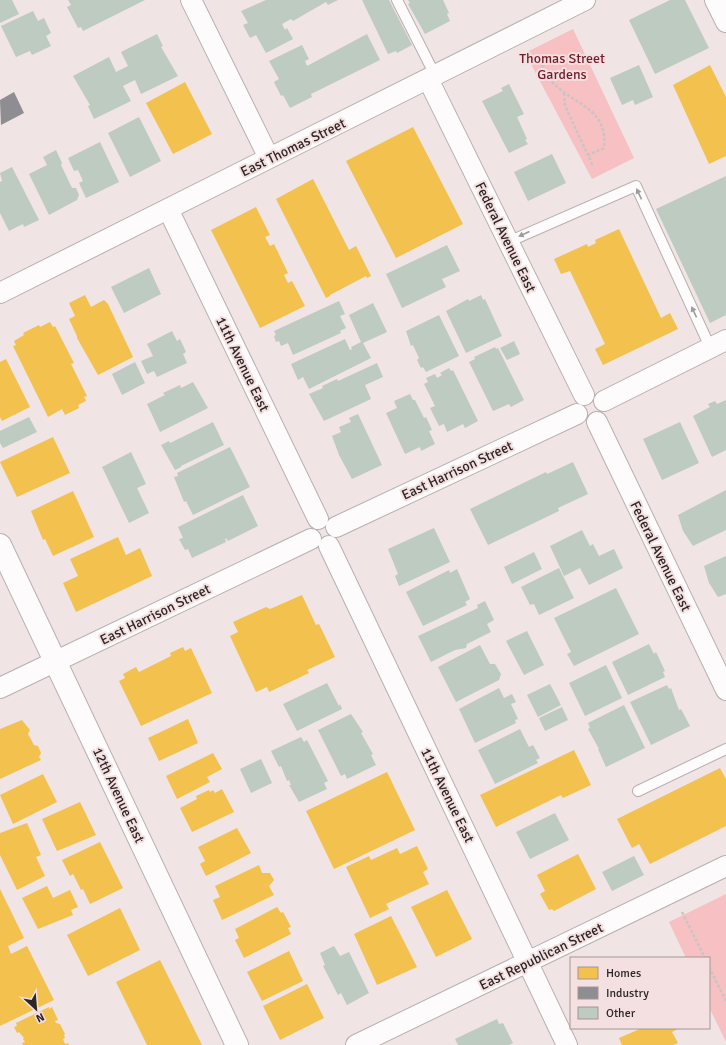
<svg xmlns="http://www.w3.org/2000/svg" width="726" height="1045" font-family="Signika,sans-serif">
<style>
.green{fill:#f7c0c2}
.homes{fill:#f2c14e}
.industry{fill:#8d8d92}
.building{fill:#bdcbc1}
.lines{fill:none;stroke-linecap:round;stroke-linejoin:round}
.lane-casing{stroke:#b8b0b0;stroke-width:12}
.street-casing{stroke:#b8b0b0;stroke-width:22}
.secondary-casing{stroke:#b8b0b0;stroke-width:24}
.path{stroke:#c8c5c5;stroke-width:2.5;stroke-dasharray:3 2;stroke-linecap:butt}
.lane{stroke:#fdfbfb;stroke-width:10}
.street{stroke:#fdfbfb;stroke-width:20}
.secondary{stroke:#fdfbfb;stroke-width:22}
.oneway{fill:#9f9b9b}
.labels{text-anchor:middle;stroke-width:4;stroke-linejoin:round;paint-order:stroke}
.park-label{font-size:14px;fill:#731b2a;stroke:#f4e0e0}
.street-label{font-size:14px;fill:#2d2626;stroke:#f4e0e0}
</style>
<rect width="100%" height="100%" fill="#f0e4e4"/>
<path class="green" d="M573,29L634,158L592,179L525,53Z
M726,894V1042L709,1007V958H686L669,922Z"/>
<path class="homes" d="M710,65L726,97V156L709,164L673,85Z
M185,82L212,134L173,154L146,103Z
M413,127L463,224L396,258L346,161Z
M313,179L349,250L356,246L371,276L367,278L366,276L330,295V296L326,298L276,199Z
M256,207L270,235L265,237L270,246L274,244L288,273L284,275L288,283L292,281L305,306L260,328L211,230Z
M619,229L661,318L670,313L678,329L603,365L595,349L605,344L570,271L561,274L554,259L587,244L588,247L596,243L595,240Z
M85,295L91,307L104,300L108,304L133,357L98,375L77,338V336L69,319L75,316L69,303Z
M50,322L53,327L55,326L74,363L71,364L87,396L84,397L86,401L78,405L79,408L65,415L62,409L48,417L13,346L16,345L14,341L24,335L23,333L39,325L40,327Z
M6,359L30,407L2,421L0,417V362Z
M53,437L70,473L17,497L0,462Z
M73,491L94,537L53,556L45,539L43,540L31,511Z
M118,537L126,555L140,548L152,576L76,612L63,583L78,576L70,559Z
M302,595L316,625L319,624L335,657L307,670L309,673L269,692L267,687L256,692L230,636L238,632L233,622L266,607L270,609Z
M183,647L185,651L191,648L212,693L141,726L119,681L125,678L123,674L136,667L139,672L171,656L170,653Z
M188,719L198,743L159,761L148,738Z
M22,720L30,730L28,734L34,745L38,746L41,753L39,757L41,760L0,779V729Z
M574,750L591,785L563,798L561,795L496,827L480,795Z
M213,753L222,769L207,777L210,782L177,799L166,776Z
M720,768L726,779V826L650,864L639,844L632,848L617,819Z
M387,772L415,830L334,869L306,811Z
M43,774L57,802L13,824L0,795Z
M222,789L234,812L192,832L180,808L197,799L196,796L209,790L210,792L213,790L215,793Z
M80,802L96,835L57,851L42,819Z
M27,823L41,855L36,857L45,876L17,890L0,855V833Z
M237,828L251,853L206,876L200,864L205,861L198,847Z
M100,842L123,888L90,904L83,889L81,890L73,874L70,876L62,860Z
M417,846L428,869L423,872L429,884L386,904L389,909L370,918L346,867L369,856L371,860L397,848L400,854Z
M578,854L596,889L554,911L552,909L549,910L540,894L545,891L537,875Z
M259,865L262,873H270L274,880L269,886L274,895L222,920L213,900L220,897L215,886Z
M47,886L53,898L70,890L78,907L71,910L73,915L38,929L22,898Z
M0,889L24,938L8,946L11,954L27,946L54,1000L0,1026Z
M447,890L472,939L436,957L411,907Z
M277,907L281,913L283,912L291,927L288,928L291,934L244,958L235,940L239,938L235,929Z
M120,908L140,950L88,976L67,935Z
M391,916L417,967L377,985L354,934Z
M289,951L303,981L262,1001L247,972Z
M160,960L202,1045H147L116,982Z
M307,984L324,1018L280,1040L263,1006Z
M49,1007V1009L52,1007L58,1020L55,1021L56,1023L60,1024L65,1034L64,1035L65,1038L63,1039L65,1044L68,1043L69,1045H23L22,1043L25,1042L23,1039L24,1038L19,1032L17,1033L14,1027L17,1026L16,1023Z
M642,1028H680L672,1032L678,1043L673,1045H622L619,1038Z"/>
<path class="industry" d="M14,92L24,113L1,125L0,100Z"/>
<path class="building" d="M0,0H12L19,14L0,23Z
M68,0H145L83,31L81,27L78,28L67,7L71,5Z
M266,0H338L328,5L326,2L293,21L291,19L282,24L285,30L287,28L293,39L266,53L256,35L250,38L243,25L248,23L241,11Z
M362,0H389L412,45L397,53L396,51L388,54Z
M408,0H443L449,13L447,14L450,21L425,34L408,4L410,3Z
M670,0H685L709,48L655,74L629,20Z
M33,11L38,21L44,18L51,33L46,36L51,46L32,55L30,51L16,57L1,26Z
M157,34L163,46L161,47L178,76L141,94L135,80L123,86L131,101L94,119L88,106L90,105L73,76L109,57L116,72L128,66L121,52Z
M367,34L380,60L311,94L312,97L290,108L283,95L281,96L274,82L279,79L269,61L302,45L309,59L305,61L307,66Z
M639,65L653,97L635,105L633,100L622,105L610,78Z
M509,84L524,114L517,117L527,139L525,140L528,144L509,153L482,101L503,91L501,88Z
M139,117L161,161L130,177L108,133Z
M100,142L119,182L86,198L79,183L83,181L78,170L74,171L68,158Z
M56,150L62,163L61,165L72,188H76L79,195L77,200L49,215L29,174L47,165L43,157Z
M552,154L566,183L528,201L514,172Z
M12,167L39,220L24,227L23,224L9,231L0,213V182L2,181L0,173Z
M726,176V315L710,323L656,209Z
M447,245L460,271L442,279L446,287L402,308L386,274Z
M149,268L161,294L124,313L111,287Z
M481,295L483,300L485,299L502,336L466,353L446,311L468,299L469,301Z
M339,301L345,314L340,316L346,328L340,331L341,333L293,355L288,343L281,346L279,341L276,342L274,336L276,335L274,331Z
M373,303L387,332L363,343L371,358L309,389L303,377L298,380L291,364L345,339L350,350L352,349L351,347L361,342L349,315Z
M439,315L459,356L426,372L423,367L421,368L417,360L419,358L413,345L411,346L406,331Z
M172,331L177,341L180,339L186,352L183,354L187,363L157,377L154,371L147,374L141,361L153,356L147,344Z
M514,341L520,354L507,360L500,348Z
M495,347L496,349L498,348L524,400L511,407L509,404L493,411L469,362L475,359L474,357Z
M135,362L145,383L122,395L112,374Z
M377,363L383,377L365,385L371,399L324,421L309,394L323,388L322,386L337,379L338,381Z
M449,368L451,371L453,370L478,421L465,428L463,424L447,432L444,424L439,426L430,408L435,406L424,384L428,382L426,378L435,374L437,378L442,375L440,373Z
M193,382L208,408L160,432L147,404L165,395L163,393L180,385L181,388Z
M410,394L413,400H415L424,418L426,417L432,430L429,431L435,444L421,451L420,447L405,454L386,413L397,408L394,401Z
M726,400V450L712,457L693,416L710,407L708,404L715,401L717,404Z
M358,414L382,465L352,479L339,455L332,436L341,432L339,427L351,422L349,418Z
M29,417L37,432L3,448L0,443V431Z
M213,422L224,445L181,466V467L175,470L161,445L169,441L170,443Z
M680,422L699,463L662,480L643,439Z
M230,447L250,487L193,515L186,501L184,502L174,477L178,476L177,473Z
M131,452L146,484L137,488L149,513L129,523L102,467Z
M573,462L588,494L558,508L559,511L488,545L470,509L546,472L547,474Z
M726,490V530L693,546L683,531L678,515Z
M243,495L258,526L228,541L226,538L225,539L226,542L192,558L188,549L185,550L179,539L183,538L178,527Z
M434,528L450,562L399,586L395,576L398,574L388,549Z
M582,530L590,546L593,544L599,556L614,549L623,568L589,585L580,568L564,576L550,546Z
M534,552L542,569L512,584L504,567Z
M726,556V594L718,597L709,583L704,566Z
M559,568L574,598L539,615L534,604L530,605L521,587Z
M457,569L470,599L465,602L467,605L423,626L406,592L449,570L450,573Z
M616,588L639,634L574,666L567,654L571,652L554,618Z
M485,601L494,620L487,624L491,632L467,644L466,648L455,650L431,662L418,636L478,608L477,605Z
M527,631L544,665L524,675L506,641Z
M649,644L654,654L656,652L665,671L663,672L665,677L628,695L612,662Z
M480,645L490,664H495L501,674L499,680L456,702L438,667Z
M606,665L622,698L585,716L569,683Z
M327,683L339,706L340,704L342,709L297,731L283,704Z
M550,684L561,705L538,717L527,695Z
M667,685L669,689L671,688L679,710L681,709L690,726L651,745L630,702Z
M499,688L504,698L512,694L516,702L511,704L518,719L515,720L516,723L475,743L459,709Z
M624,705L645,748L606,767L598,749H599L588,729L590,728L588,723Z
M562,707L568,720L545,731L539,718Z
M351,714L363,732L361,733L373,754L371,755L376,765L347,779L345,774L341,776L318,730Z
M520,729L529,747L533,745L540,758L536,760L538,763L495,784L478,750Z
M301,737L304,742L307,740L328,781L324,783L327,789L299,802L289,785H291L289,780L287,781L281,766L279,767L271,751Z
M261,759L272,783L251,793L240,769Z
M555,813L569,840L530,859L516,832Z
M634,856L644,875L612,891L602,872Z
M334,946L340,956L349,952L369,993L347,1005L341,993L338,995L323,966L325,965L320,953Z
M497,1019L499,1024L503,1023L513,1043L509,1045H458L455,1039Z"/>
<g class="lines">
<g class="lane-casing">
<path id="lane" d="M397,0L435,75
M508,242L636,186L710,347
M638,791L726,749"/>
</g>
<g class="street-casing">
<path id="street" d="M191,0L269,158
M715,0L726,22
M428,79L584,395
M168,209L318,519
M0,293L585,0
M604,401L726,340
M597,422L726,690
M336,527L577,414
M329,546L567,1045
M0,688L311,539
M356,1045L726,866"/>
</g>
<g class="secondary-casing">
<path id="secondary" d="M0,545L237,1045"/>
</g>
<path class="path" d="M538,55C542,64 547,77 554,84C577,106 608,109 604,148L588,155L593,166
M564,93L565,106L588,155
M682,912L705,958
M709,967L726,1001"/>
<use href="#lane" class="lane"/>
<use href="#street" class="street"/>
<use href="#secondary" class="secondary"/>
</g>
<defs><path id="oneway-solid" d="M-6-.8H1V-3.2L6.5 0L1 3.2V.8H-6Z"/></defs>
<g class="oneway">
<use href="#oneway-solid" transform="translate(639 194) rotate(-115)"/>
<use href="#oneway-solid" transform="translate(524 234) rotate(155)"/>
<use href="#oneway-solid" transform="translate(694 312) rotate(-115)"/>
</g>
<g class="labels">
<g class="park-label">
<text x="562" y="63">Thomas Street<tspan x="562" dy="16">Gardens</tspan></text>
</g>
<g class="street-label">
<text transform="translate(293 147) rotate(-26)" y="5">East Thomas Street</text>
<text transform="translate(506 237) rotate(64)" y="5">Federal Avenue East</text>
<text transform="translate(243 364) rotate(64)" y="5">11th Avenue East</text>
<text transform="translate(457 470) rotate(-25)" y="5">East Harrison Street</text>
<text transform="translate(661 556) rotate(64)" y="5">Federal Avenue East</text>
<text transform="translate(155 614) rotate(-26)" y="5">East Harrison Street</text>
<text transform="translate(119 795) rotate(65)" y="5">12th Avenue East</text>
<text transform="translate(448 795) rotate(64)" y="5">11th Avenue East</text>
<text transform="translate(541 956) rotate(-26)" y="5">East Republican Street</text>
</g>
</g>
<rect x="570" y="957" width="140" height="72" fill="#f4e0e0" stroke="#a49696"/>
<rect x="578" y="967" width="20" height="12" fill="#f2c14e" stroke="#a49696"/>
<text x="606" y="977" font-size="12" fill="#2d2626">Homes</text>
<rect x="578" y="987" width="20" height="12" fill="#8d8d92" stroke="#a49696"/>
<text x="606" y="997" font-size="12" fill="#2d2626">Industry</text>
<rect x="578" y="1007" width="20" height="12" fill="#bdcbc1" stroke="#a49696"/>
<text x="606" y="1017" font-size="12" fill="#2d2626">Other</text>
<g transform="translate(36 1009) rotate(154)" stroke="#f4e0e0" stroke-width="3" paint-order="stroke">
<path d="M0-3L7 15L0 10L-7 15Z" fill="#2d2626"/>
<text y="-6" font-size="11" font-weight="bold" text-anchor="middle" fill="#2d2626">N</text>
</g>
</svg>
